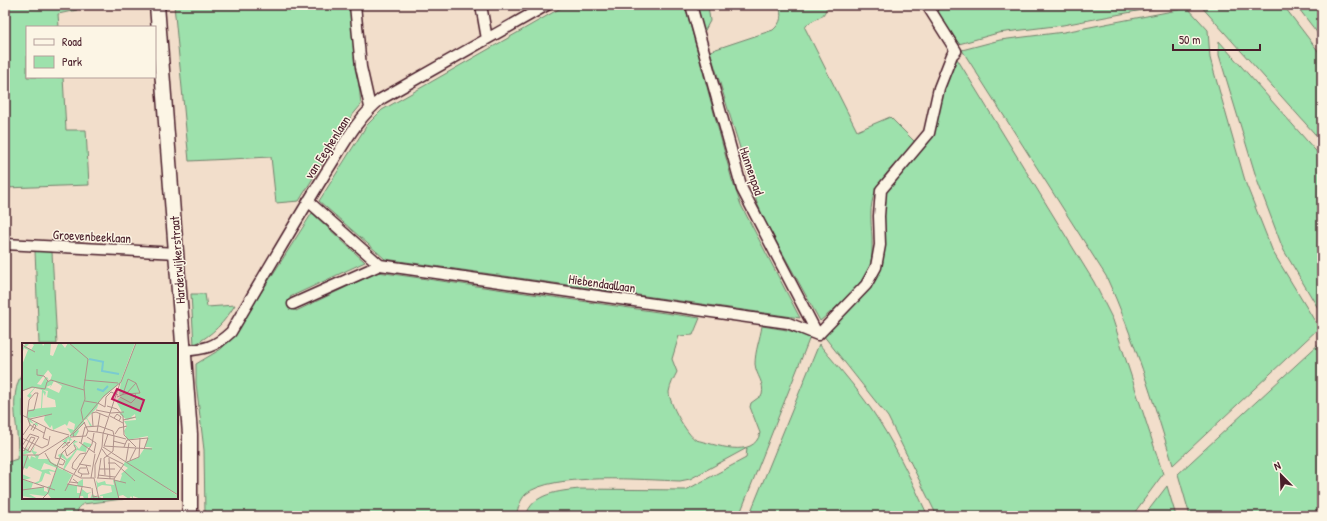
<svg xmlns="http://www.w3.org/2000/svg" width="1327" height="521" font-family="'Patrick Hand',sans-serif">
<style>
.green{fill:#9de1ac;stroke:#74806c}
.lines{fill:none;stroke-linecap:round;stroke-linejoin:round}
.minor-casing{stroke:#4a1f2b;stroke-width:13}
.secondary-casing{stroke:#4a1f2b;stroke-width:17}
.minor{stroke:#fcf5e5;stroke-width:10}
.secondary{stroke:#fcf5e5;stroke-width:14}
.labels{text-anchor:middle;stroke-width:3;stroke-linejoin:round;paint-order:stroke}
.street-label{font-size:13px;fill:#4a1f2b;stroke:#fcf5e5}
.inset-river{fill:none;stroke:#7acbd0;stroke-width:2}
.inset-road{fill:none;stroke:#af928b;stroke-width:1}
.view{fill:#c2185b;fill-opacity:0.15;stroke:#c2185b;stroke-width:2}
.inset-edge{fill:none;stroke:#4a1f2b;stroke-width:2}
</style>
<rect width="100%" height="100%" fill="#f2decb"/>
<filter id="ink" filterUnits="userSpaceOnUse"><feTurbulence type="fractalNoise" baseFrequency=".025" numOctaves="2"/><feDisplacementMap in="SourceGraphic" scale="8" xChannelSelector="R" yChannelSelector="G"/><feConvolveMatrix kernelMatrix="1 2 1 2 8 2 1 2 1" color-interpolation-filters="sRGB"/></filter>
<g filter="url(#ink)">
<path class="green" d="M5,5H76L77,10L58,14L59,27H27V77H63L66,130H86L89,185L5,188Z
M174,5H351L361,105L350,118L299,201L276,203L271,157L189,161Z
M566,5H685L732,180L741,205L800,318L385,259L319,201L367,125L382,110Z
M697,5H708L710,21L704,32Z
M779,5H827C825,22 810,17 805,28L857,131L890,117L916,143C901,158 884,172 875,192C869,206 871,222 872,237C872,248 873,261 868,270C858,290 837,307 820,321L765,221L757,203L710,51L773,30C782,22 782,16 779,5Z
M933,5H1169L1063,25L998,33L959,44Z
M1200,5H1283L1322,56V142Z
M1296,5H1322V39Z
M1188,8L1208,30L1210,58L1246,184L1273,252L1319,328L1173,465C1153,401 1134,337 1106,276L962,50L1000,40L1064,32Z
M1219,41L1322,158V315L1283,249L1257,180L1219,55Z
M956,57L1094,282L1113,320L1163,474L1132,516H937L888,417L823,335L853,307L869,288L886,192L932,136L943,88Z
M312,213L365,262L290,297L296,311L378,272L700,318L693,335L679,336L672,359L677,372C674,378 670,385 669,392C669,403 687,435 696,440C714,444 754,460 760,433L750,407L751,403L762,395C765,382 756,376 755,364C755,351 760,339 762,326L787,330L810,337L739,516H526C532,493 560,491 580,489L686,490L746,458L747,448L690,479L680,481C645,480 552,472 526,494C520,500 518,508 516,516H214L205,514L204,450L196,383V364L221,349L232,338Z
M35,251L52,252L57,344H39Z
M191,294H205L207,307L235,305C224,323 213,334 194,345Z
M1322,341V516H1190L1178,474Z
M819,344C840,369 862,394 879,421C898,451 913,484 928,516H749Z
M23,371V498L123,499L83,504L79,507L76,516H23L18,512L10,513L5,511V463L17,459C21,428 6,401 23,371Z
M1167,486L1176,516H1144Z"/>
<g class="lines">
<g class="minor-casing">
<path id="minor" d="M355,5L361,67L370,107
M481,5L487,39
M691,5L742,189L818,335
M308,201L380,265
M5,244L177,253
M293,304L380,265L788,323L818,335
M818,335L866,285L876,267L880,245L879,216L881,190L929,133L939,88L952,55L956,51L927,5
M182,351C205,349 214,348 231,332C262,279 293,226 325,174C342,148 356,119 381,99L547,5"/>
</g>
<g class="secondary-casing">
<path id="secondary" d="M157,5L190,434V516"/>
</g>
<use href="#minor" class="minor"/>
<use href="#secondary" class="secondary"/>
</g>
</g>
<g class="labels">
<g class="street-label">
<text transform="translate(327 147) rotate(-57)" y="5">van Eeghenlaan</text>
<text transform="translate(752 171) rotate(71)" y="5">Hunnenpad</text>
<text transform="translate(92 236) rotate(3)" y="5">Groevenbeeklaan</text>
<text transform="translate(177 260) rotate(-94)" y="5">Harderwijkerstraat</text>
<text transform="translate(602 283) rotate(8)" y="5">Hiebendaallaan</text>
</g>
</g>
<g transform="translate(22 343)">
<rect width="156" height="156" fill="#f2decb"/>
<path d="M4,0H8L4,4L9,7L12,2L9,0H20L21,3L23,0H29L28,12L31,13L36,1L39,0L43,5L46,0H113L98,40L78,57L75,65L65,75L70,83H68L65,76L62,77V79L56,87L57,88L54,93H47L50,97L47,98L46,95L45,99L41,103L43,99H40L53,88L61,79L49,91L45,85L52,87L53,81L47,78L45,83L43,81L31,87L30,82L28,85L22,77L23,72L7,75L12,81L15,79L16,83L8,79L9,83L8,82L5,75L6,67L19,65L20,47L13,45L8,51L10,52L8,55L5,53L13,44L0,48V22L6,7L2,5L0,11V6ZM26,27L30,32L28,38H26L24,35L27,37L25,34L23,35L19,42L15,41ZM32,38L40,43L37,50L24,44L29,42L28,45ZM21,47L26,48L25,54L33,57L34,64L20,65L21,49L23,53L24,49ZM114,0H156V152L141,143L156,153V156H119L111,153V156L109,153L107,156L101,152L97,153V156H81V153H78L79,156H68L70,151L77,155L78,152L90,149L89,143L80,142L76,144V149L74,137L76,140L83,138L84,141L92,142L91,137L84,136L98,138L100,132L99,131L106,125L101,122L103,119L116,115L122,106L131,104H123L126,93L105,97L102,88L105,83L102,78L114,77L113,71L109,74L112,75L105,77L95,69L98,71L100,69L94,58L99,53L97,51L99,39ZM52,97L56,99L52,100L57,106L62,99L69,101V104H65L64,109L55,107L47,119L42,127L50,132L45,141L55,143L56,139L61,136V144L55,143V150H62H59L60,146L65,150L70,149L66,151V156H62L61,153H57V156H21L29,155L26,151L23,153L7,151L16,156L0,153V131L9,135L2,137L11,140L9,146L22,144V148L26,149L25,144L29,142L35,125L22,120L19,127L27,126L33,128V129L27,128L29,132L23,130L20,138L15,141L12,140L17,138L20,129L7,123L5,126L0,124V112L6,113L8,117L9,113L14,115L10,109L0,112L3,106L0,105L4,106L7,103L5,106L9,109L13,103L11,108L15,109L13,112H17L16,116H26L28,119L26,113L29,119L35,122L37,117L36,125L41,127L44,117L39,114L38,116L36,112L40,110L45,116L49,113L55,105L51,101Z" fill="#9de1ac" fill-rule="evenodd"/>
<path class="inset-river" d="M67,16L82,19M81,19L80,28L97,31M75,46L81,48L86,43"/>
<path class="inset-road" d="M47,0L66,16L62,44L63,56L59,67L61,77M0,2L13,9M15,26V32L22,33L26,38M62,37L96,40M0,48L10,44L23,46L25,39L29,37L62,47M101,51L106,36L114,40M104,51L114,40M95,54L102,51L118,50L114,40M98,54L109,60M63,58L75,60M76,60L83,64L84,54L89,49L96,52M109,60L114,55L113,50M85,63L95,66L101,73L102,92L114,104M74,67L89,70L102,69M74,69L86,74M78,71L75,89L81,90M0,72L29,87L47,92M88,73L101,80M5,74L7,57L13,50H16L12,67L6,68M92,75L95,71L99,74L97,78M8,76L30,71M101,77L114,74M62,79L66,88L75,89M8,82L22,90M71,83L70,70L74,69M24,84L21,95L26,97M9,87L12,81L14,83L11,88M81,90L104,96M81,91L98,40M93,91L97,85L105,83M1,92L8,82L6,76M48,93L82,53L99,39L114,0M92,93L91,108L85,113L101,121M48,94L64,93L66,88M52,94L51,91L63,79M65,94L74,100L72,109M0,95L20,105L26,102L28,93M91,98L103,101M57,99L73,110M59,100L63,84L77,83L91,88L92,93M0,103L8,91L17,94L8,109L0,104M82,103L130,106M82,103L86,91M80,104L81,91M81,104L104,119M102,104L105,97L126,95L122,106M40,105L48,99L45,100M80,106L85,113L82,115M0,107L2,108L9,94L13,95L6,107M43,107L45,113L54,106L52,102M23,110L28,119L34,123M0,112H17L47,93M82,115L83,132M87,115L88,136M38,116L33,115L35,107L43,99L47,104M108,117L114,105M104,118L107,100M104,119L156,152M105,119L117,114L118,95M86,120H93L113,138M37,121L41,122L43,118L38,115M57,121L69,123M33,122L59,135H72M35,123L40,110L53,97M77,126H93M54,127L50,125L51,120L58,111L64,110M0,129L6,112M52,131L70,101L72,90M60,131H67L64,122M76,132L93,134M59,134L60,131L56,129L58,125H64M69,135L73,111M72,135L77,156M73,135V122L80,104M75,135L92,136M76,135L79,115M0,136L33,147M92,136L102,121M92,136L97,156M92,137L104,140M48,139L56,140L51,136M45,141L69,145M70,145L71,154L76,153M0,147L22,144M43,148L51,132M20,156L26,150L35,124M57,156L60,144"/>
<path class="view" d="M95,46L122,57L118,68L90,56Z"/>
<rect width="156" height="156" class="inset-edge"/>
</g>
<rect width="1327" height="521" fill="none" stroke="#fcf5e5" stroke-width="20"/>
<rect x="10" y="10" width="1307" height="501" fill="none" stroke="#4a1f2b" stroke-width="1.5" filter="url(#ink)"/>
<rect x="26" y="26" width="130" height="52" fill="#fcf5e5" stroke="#b59f9b"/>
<rect x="34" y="39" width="20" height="6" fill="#fcf5e5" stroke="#b59f9b"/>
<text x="62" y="46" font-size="12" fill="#4a1f2b">Road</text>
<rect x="34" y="56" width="20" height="12" fill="#9de1ac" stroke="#b59f9b"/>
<text x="62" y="66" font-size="12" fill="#4a1f2b">Park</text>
<g transform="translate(1281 475) rotate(337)" stroke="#fcf5e5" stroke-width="3" paint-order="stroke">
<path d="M0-3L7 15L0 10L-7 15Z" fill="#4a1f2b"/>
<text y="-6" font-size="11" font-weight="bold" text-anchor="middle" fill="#4a1f2b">N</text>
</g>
<path d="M1173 44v6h87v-6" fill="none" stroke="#4a1f2b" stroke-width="2"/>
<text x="1179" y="44" font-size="12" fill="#4a1f2b" stroke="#fcf5e5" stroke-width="3" paint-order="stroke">50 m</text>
</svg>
